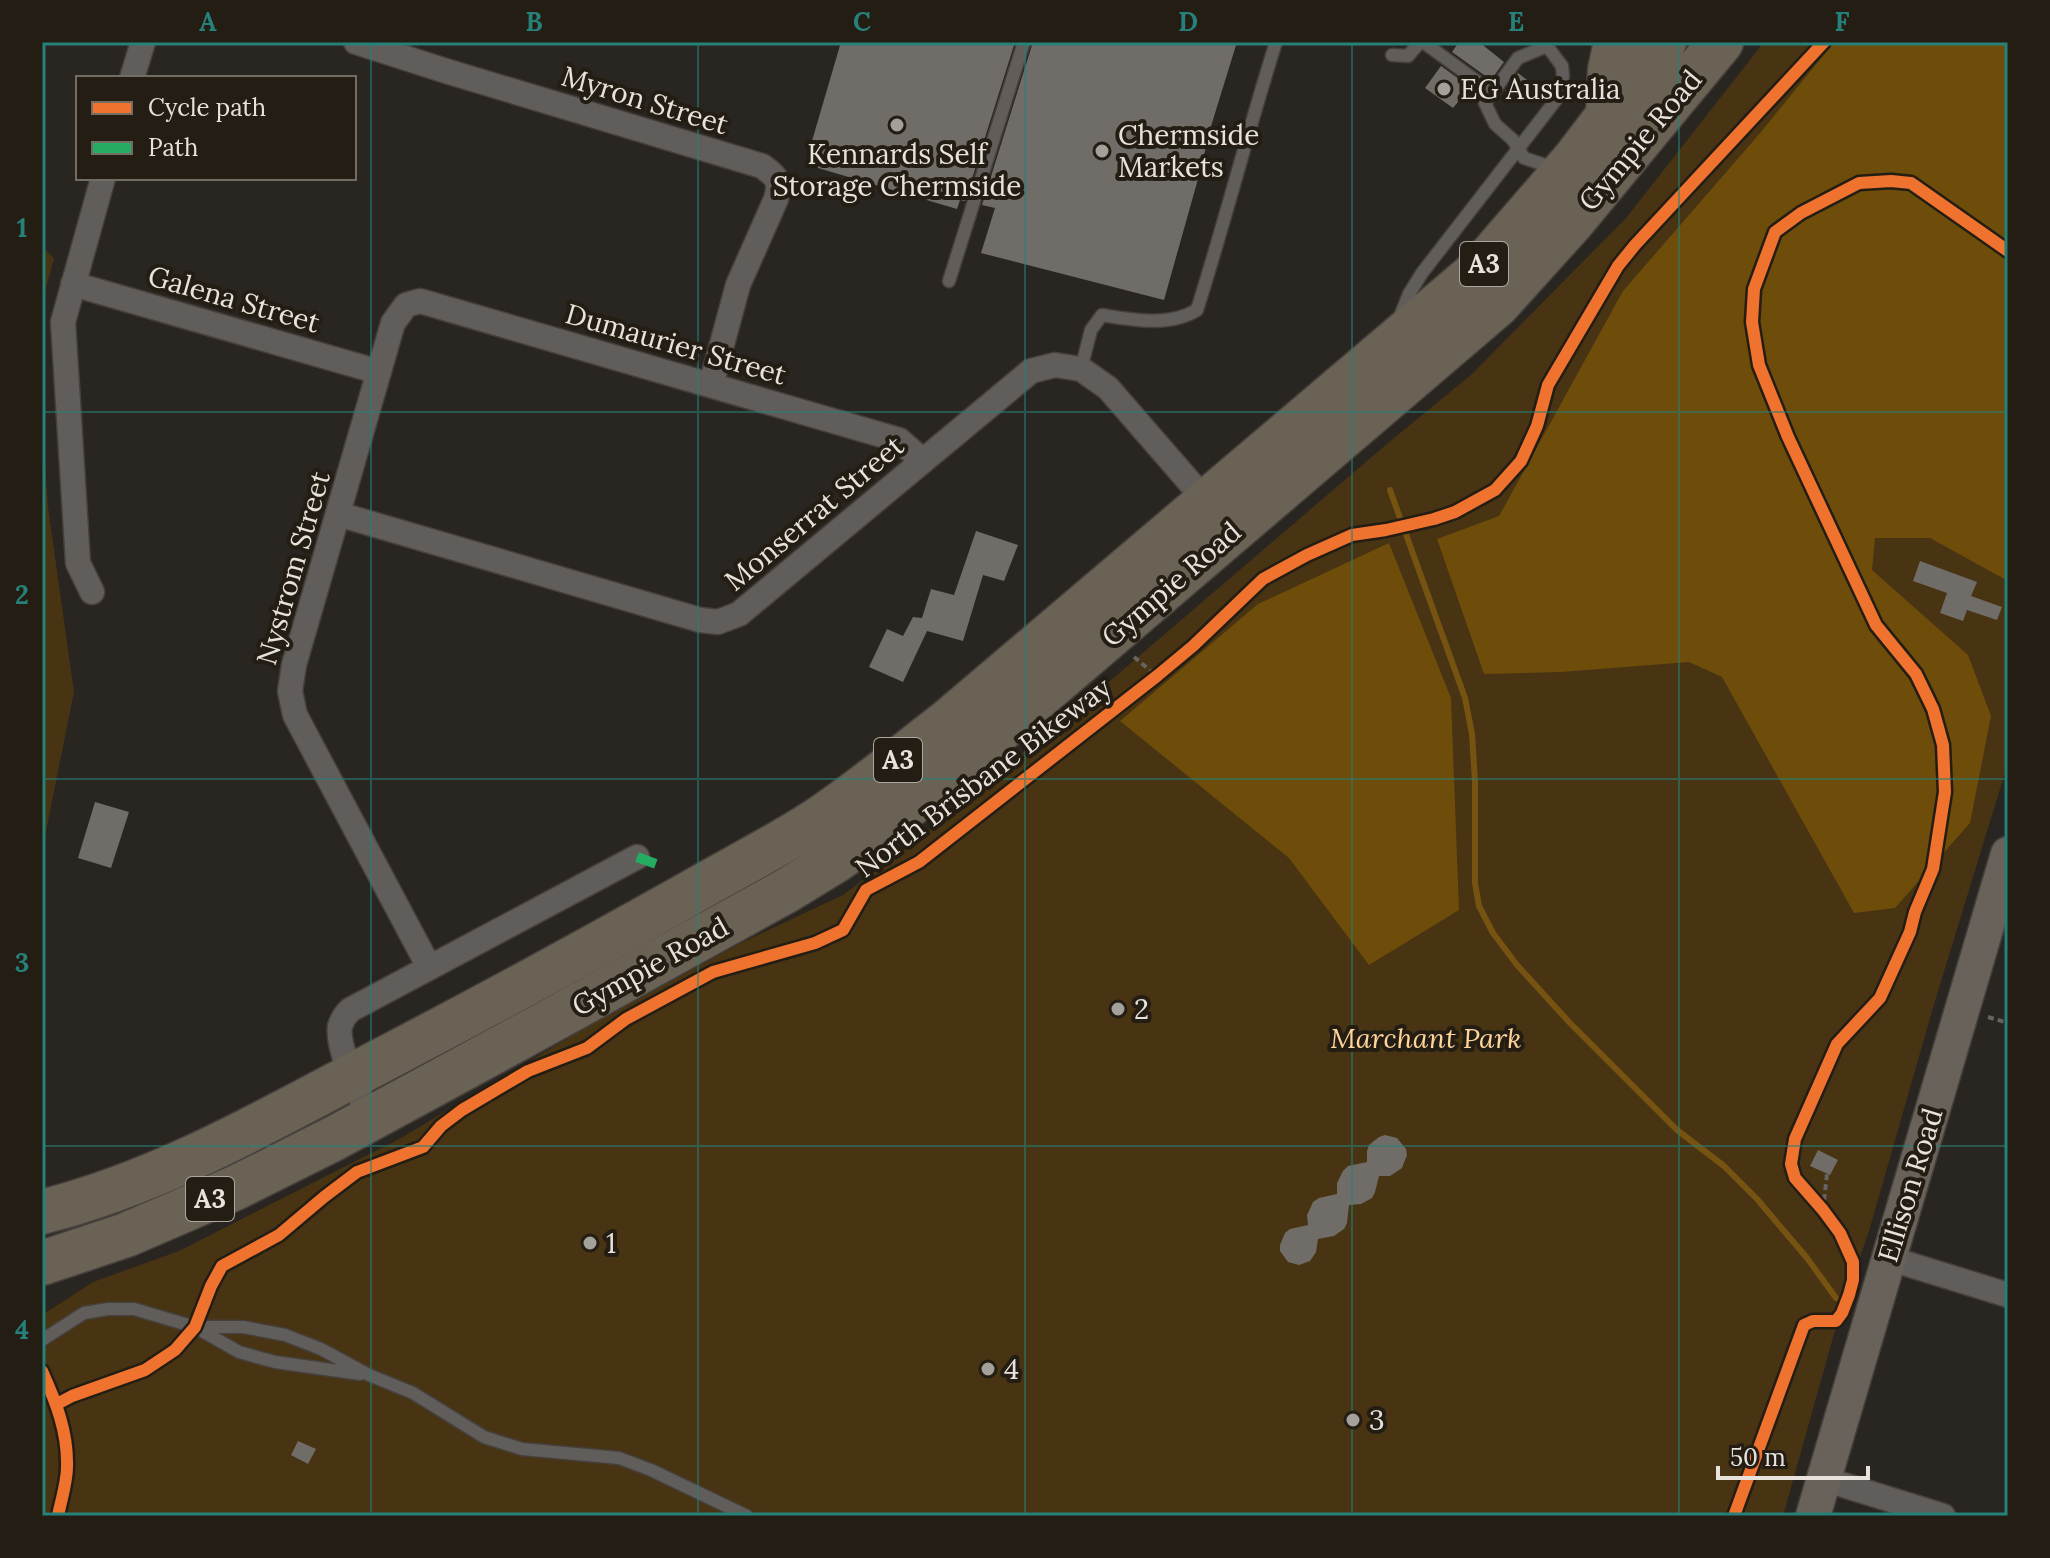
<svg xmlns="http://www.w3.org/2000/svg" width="2050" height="1558" font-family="Lora,serif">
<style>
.green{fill:#483413}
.forest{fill:#6e4c0a}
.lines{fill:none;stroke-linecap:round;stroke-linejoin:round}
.stream{stroke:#775312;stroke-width:6}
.building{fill:#706c68}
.lane-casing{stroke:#45403c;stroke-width:15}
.street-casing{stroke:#45403c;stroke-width:27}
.secondary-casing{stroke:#45403c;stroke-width:37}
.highway-casing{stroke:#45403c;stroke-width:47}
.path{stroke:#666360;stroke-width:4;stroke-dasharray:6 4;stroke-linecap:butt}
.lane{stroke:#605d5a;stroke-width:12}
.street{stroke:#605d5a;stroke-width:24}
.secondary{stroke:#68625b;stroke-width:34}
.highway{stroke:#6b6256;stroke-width:44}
.quiet{stroke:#26ab63;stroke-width:10;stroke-dasharray:20 10;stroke-linecap:butt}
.cycleway-casing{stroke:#241d13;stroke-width:17}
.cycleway{stroke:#ef722f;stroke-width:12}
.grid{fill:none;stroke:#258179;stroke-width:2;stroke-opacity:0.55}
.poi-dot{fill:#a4a09a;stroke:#241d13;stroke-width:3}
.labels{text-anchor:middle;stroke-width:8;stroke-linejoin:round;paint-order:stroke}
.shield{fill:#241d13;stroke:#aca7a0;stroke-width:2}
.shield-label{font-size:26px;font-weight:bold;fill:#e7e2dc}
.poi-label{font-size:28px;fill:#e7e2dc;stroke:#241d13;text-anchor:start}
.street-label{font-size:28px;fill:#e7e2dc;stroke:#241d13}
.park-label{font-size:28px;font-style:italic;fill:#ffd599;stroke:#241d13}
.neatline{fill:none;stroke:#258179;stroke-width:3}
.grid-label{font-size:26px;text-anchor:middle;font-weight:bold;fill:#258179}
</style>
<rect width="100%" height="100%" fill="#292520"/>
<path class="green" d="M1764,42H2008V763L1935,1001L1869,1231L1836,1327L1783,1516H42V1315L93,1282L179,1251L401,1138L585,1028L743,942L843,895L939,822L1103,687L1388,443L1472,374L1626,218Z
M42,246L54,259L42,302Z
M42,416L48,507L74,692L42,851Z"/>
<path class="forest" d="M1834,42H2008V581L1930,538H1875L1872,570L1968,655L1991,716L1970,823L1895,908L1854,913L1722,677L1689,662L1561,672L1484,674L1437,539L1499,516L1623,291L1761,132Z
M1389,543L1451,698L1459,910L1369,965L1289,858L1120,721L1258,604Z"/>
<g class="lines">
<path class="stream" d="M1390,490L1465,698L1472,734L1475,782V883L1479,906L1493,933L1517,965L1569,1022L1677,1130L1724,1166L1757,1199L1807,1258L1836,1298"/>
</g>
<path class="building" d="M841,42H1015L965,201L960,200L957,209L818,168L809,151Z
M1033,42H1237L1212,123L1198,179L1164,300L981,253L995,208L982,205Z
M1459,42H1479L1504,62L1491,80L1452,52Z
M1441,66L1470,87L1453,108L1425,88Z
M1518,73L1527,80L1513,98L1505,91Z
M976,531L1018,545L1004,581L983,575L963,641L927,631L903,682L869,667L887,629L903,636L913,617L922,618L931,589L954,595Z
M1920,561L1977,582L1971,596L2002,607L1997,620L1967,610L1963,621L1940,613L1947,593L1913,581Z
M95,802L129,812L111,868L78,858Z
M1385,1135L1397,1138L1406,1149L1407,1155L1402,1168L1390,1176H1379L1375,1192L1372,1198L1361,1204L1349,1205L1347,1223L1344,1229L1334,1236L1318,1239L1316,1252L1310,1261L1299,1265L1288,1262L1280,1251V1245L1285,1233L1290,1229L1308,1225L1307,1215L1313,1202L1319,1198L1337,1194V1183L1343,1171L1348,1166L1367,1162V1151L1369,1145L1379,1137Z
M1818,1150L1838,1160L1830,1175L1810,1166Z
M298,1441L316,1449L308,1464L291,1455Z"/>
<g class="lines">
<g class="lane-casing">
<path id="lane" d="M1423,42L1493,93
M1392,55L1408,56L1420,42
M949,281L1024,42
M1399,319L1409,294L1422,273L1559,96L1563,76L1562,66L1547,46L1518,58L1485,103L1495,124L1513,140L1524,158L1548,166L1556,171
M1081,369L1091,330L1102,315C1133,320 1169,327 1197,310C1225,221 1248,131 1276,42
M195,1327H243L285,1335L321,1349L369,1375L413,1393L484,1437L522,1449L619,1458L651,1470L747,1516
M42,1340L84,1313L108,1309H134L195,1327L239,1352L275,1362L360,1374"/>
</g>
<g class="street-casing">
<path id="street" d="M356,42L446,71L762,166C777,177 781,180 776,199L738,285L711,385
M132,78L143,42
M73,284L379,372
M338,514L700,620L718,622L739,614L1031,371L1055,365L1081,369L1108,388L1206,501
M92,592L78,563L63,322L103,178
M429,967L295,715L290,691L294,665L393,323L406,305L420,301L899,440L923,461
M370,1119C361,1098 336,1048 340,1026C342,1020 346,1014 350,1010L637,857
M1888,1258L2008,1295
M1824,1479L1943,1516"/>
</g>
<g class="secondary-casing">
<path id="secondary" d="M1813,1516L2008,854"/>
</g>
<g class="highway-casing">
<path id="highway" d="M1608,116L1610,70L1616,42
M42,1212C166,1181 275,1116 388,1057C488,1005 587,951 685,896C728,871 774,848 816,821C861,791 903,756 946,723L1477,272L1574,160L1664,42
M42,1263L126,1235L235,1188L333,1139L554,1019L786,891L835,861L879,830L966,759L1497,305L1572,222L1721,42"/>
</g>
<path class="path" d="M1134,657L1157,676
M1988,1017L2008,1023
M1823,1210L1827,1174"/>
<use href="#lane" class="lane"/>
<use href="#street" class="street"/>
<use href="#secondary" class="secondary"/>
<use href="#highway" class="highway"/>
<path class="quiet" d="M637,857L659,865"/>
<g class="cycleway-casing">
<path id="cycleway" d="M42,1371C56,1402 68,1432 67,1467C67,1483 61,1500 58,1516
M57,1404L72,1396L145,1370L175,1350L195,1327L211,1286L222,1266L279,1235L324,1197L357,1172L423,1147L441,1126L462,1110L528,1071L587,1048L626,1019L713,972L815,943L843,930L866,890L919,862L1157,676L1193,646L1263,579L1307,555L1352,535L1386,530L1434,519L1455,512L1495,490L1521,461L1537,426L1548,385L1618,266L1635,245L1824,42
M1734,1516L1804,1325L1813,1321H1836L1842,1313L1849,1295L1853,1280V1262L1840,1233L1823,1210L1795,1178L1791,1164L1795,1139L1837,1044L1880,998L1910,932L1915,912L1933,869L1945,792L1943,745L1933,709L1916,674L1876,625L1788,437L1759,365L1752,322L1754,289L1775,232L1801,213L1859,183L1891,181L1911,183L2008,251"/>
</g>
<use href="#cycleway" class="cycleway"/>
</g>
<path class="grid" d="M371,42V1516M698,42V1516M1025,42V1516M1352,42V1516M1679,42V1516M42,412H2008M42,779H2008M42,1146H2008"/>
<g class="poi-dot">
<circle cx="1444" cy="89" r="8"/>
<circle cx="897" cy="125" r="8"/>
<circle cx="1102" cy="151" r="8"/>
<circle cx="1118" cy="1009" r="8"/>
<circle cx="590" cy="1243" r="8"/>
<circle cx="988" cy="1369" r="8"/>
<circle cx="1353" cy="1420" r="8"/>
</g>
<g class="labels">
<g class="shield">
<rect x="1460" y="242" width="48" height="44" rx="6"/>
<rect x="874" y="738" width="48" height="44" rx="6"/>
<rect x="186" y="1177" width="48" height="44" rx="6"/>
</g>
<g class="shield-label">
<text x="1484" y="273">A3</text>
<text x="898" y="769">A3</text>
<text x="210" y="1208">A3</text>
</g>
<g class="poi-label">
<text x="1460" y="99">EG Australia</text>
<text x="1118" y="145">Chermside<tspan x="1118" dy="32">Markets</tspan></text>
<text x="897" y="164" text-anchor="middle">Kennards Self<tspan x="897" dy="32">Storage Chermside</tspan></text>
<text x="1134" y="1019">2</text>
<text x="606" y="1253">1</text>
<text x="1004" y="1379">4</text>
<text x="1369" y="1430">3</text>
</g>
<g class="street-label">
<text transform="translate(645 100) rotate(17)" y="10">Myron Street</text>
<text transform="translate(1640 140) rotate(-50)" y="10">Gympie Road</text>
<text transform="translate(234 299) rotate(16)" y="10">Galena Street</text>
<text transform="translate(676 344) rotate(16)" y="10">Dumaurier Street</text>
<text transform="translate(814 513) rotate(-40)" y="10">Monserrat Street</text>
<text transform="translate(293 568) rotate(-74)" y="10">Nystrom Street</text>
<text transform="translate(1171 584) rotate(-41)" y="10">Gympie Road</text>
<text transform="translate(983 777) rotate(-37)" y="10">North Brisbane Bikeway</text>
<text transform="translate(650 966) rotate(-29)" y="10">Gympie Road</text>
<text transform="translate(1910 1185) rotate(-73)" y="10">Ellison Road</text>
</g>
<g class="park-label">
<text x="1426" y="1048">Marchant Park</text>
</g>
</g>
<rect width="2050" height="1558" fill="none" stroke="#241d13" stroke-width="88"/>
<rect x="76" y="76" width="280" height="104" fill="#241d13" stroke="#726c63" stroke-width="2"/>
<rect x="92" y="102" width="40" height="12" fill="#ef722f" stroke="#726c63" stroke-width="2"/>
<text x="148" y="116" font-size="24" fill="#e7e2dc">Cycle path</text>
<rect x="92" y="142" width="40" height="12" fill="#26ab63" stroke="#726c63" stroke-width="2"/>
<text x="148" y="156" font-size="24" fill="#e7e2dc">Path</text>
<path d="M1718 1466v12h150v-12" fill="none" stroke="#e7e2dc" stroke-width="4"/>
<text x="1730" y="1466" font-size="24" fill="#e7e2dc" stroke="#241d13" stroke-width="6" paint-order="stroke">50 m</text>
<rect x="44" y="44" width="1962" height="1470" class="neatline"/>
<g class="grid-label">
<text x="208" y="31">A</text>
<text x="534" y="31">B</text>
<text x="862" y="31">C</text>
<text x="1188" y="31">D</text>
<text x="1516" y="31">E</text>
<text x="1842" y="31">F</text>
<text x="22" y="237">1</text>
<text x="22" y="604">2</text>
<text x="22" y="972">3</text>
<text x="22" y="1339">4</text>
</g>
</svg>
